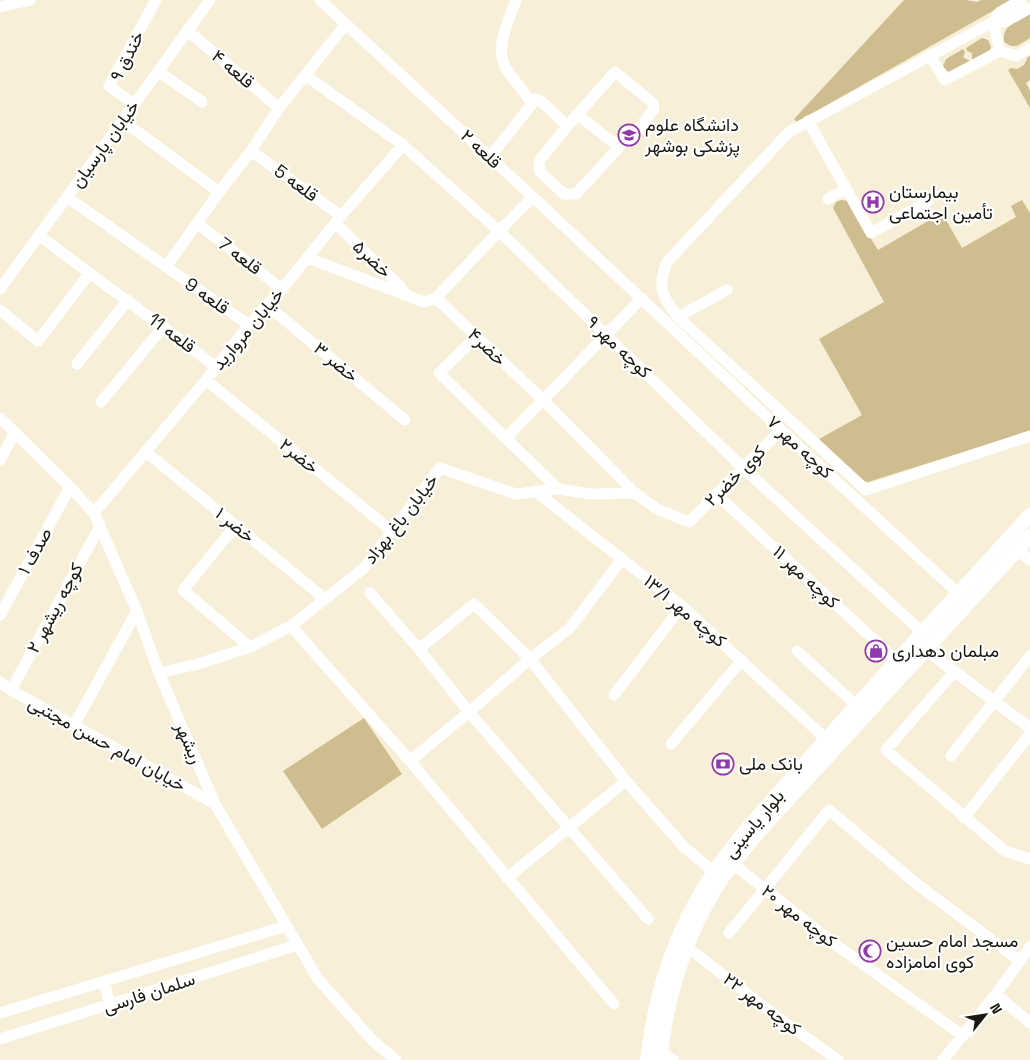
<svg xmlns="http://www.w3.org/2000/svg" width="1030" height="1060" font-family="'Space Grotesk',Vazirmatn,sans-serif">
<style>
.green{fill:#cebd8e}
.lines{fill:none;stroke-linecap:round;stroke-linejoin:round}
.minor{stroke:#fff;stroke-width:11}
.major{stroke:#fff;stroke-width:14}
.labels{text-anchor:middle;stroke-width:4.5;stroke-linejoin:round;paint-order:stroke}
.street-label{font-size:18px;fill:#1b180f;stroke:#fff}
.poi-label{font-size:18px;fill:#1b180f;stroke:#fff;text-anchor:start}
</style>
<rect width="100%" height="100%" fill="#f7efd8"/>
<path class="green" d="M904,0H966L977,2L981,0H1012L797,122L794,119Z
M1030,14V38L1017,46H1011L1004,42C1002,24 1017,22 1030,14Z
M982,38L988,40L991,47L990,50L972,60V53L967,51L966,48Z
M963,49L965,52L963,57L970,61L949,72L946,70L943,66L946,59Z
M1030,56V80L1026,83L1030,91V108L1008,70L1011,68L1017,69C1023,66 1026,64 1027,58Z
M841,200L848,201L878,250L942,213L962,248L1016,217L1011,206L1022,200L1030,213V431L868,482L863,481L819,439L862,415L819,339L884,302L833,208L836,202Z
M364,718L402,774L322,829L283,771Z"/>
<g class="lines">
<path class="minor" d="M320,0L533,197L781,430L959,594
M0,7L30,0
M1030,8L1005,22H993L789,132L667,262C657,287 662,297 678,317L866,490L1030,436
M187,30L279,108
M1000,51L1016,56L1030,48
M930,55L945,80L1000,51L993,22L1000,12L1021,0
M158,71L202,102
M305,75L403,145L499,231L742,467L922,632
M529,99H537L542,102L565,124H569L615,72L653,103L654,109L631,138L622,144L611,141L578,115
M134,104L109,86L156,0
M123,121L219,192
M808,121L871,233L928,201
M569,124L539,161L540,172L564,194H576L622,144
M251,151L341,216
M490,157L532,104C526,93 517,84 509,73C492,50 508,23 516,0
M67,197L249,325
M828,199L845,189
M335,223L398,284L407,296
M198,224L282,289
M39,235C97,280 158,322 216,367
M308,258L424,302L436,298L543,400L635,493
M166,267L219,192L251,151L279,108L346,24
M0,289L210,0
M436,298L499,231L533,197
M267,305L405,420
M0,310L38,341L89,274
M678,317L727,290
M476,337L439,373L558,489
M77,364L128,300
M206,380L392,531
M101,402L164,326
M0,418L70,487L94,513L137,611L159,673L215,804L318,979L373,1041L396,1060
M506,438L642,298
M145,451L325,599
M0,460L15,432
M535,491L682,606L826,739
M716,494L896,660
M94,513L206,380L249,325L282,289L341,216L403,145
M236,525L183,590L250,647
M1017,550L1030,560
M370,593L419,649L469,712L648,919
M0,615L70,487
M291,626L410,761L614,1004
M419,649L474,604L530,659L626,781L684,847L714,872
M926,650L1030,728
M797,651L856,705
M954,672L886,750L1005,851L1030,859
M159,673L198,664L250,647L291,626L364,568L440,468L516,494L558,489L591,494L635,493L657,509L689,522L781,430
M0,682L11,690L215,804
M11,690L100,526
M614,695L682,606
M74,725L137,611
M671,744L742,660
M951,756L1030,656
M410,761L469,712L530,659L570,628L622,559
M964,818L1030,734
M733,864L832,942L963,1036
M507,878L626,781
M729,933L829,810L918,885L1020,961
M687,947L772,1013L838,1060
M104,982L110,1005
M996,994L1030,1023
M0,1013L286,926
M0,1039L297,945
M661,1052L673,1060
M943,1060L996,994L1030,947"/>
<path class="major" d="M647,1060C653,1007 668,953 694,905C722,852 766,807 806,762C879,679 955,597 1030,515
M660,1060C667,996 687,931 723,877C733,863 745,849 756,835L1030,536"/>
</g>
<defs>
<g id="university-ring" transform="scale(1.125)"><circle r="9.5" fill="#fff" stroke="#8e3aa8" stroke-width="1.5"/><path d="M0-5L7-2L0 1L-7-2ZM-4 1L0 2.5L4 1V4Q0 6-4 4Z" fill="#8e3aa8"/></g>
<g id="hospital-ring" transform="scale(1.125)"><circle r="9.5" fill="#fff" stroke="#8e3aa8" stroke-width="1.5"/><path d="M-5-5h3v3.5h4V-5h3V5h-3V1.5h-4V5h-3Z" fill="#8e3aa8"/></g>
<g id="shop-ring" transform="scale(1.125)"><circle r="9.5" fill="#fff" stroke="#8e3aa8" stroke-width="1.5"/><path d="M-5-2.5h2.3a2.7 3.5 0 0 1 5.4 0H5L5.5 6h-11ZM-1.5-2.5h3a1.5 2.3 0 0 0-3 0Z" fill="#8e3aa8"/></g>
<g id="bank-ring" transform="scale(1.125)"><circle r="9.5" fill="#fff" stroke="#8e3aa8" stroke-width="1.5"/><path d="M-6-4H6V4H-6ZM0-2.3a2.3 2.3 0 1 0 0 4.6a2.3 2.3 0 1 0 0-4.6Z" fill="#8e3aa8"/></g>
<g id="mosque-ring" transform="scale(1.125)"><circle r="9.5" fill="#fff" stroke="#8e3aa8" stroke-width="1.5"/><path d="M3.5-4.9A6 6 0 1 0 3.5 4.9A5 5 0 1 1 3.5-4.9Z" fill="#8e3aa8"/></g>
</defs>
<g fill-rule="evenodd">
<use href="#university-ring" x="629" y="135"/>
<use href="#hospital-ring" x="873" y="202"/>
<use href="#shop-ring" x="876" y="651"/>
<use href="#bank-ring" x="723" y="764"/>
<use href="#mosque-ring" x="870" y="951"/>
</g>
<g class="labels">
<g class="street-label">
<text transform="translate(127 56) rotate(-63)" y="6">خندق ۹</text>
<text transform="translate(233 69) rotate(40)" y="6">قلعه ۴</text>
<text transform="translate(105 144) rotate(-54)" y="6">خیابان پارسیان</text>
<text transform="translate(481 149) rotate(43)" y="6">قلعه ۲</text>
<text transform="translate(296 183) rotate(36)" y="6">قلعه 5</text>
<text transform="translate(240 256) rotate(37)" y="6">قلعه 7</text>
<text transform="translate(372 259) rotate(44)" y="6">خضر۵</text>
<text transform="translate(207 296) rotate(35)" y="6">قلعه 9</text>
<text transform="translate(248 329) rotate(-50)" y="6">خیابان مروارید</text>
<text transform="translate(172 333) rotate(37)" y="6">قلعه 11</text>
<text transform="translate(487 347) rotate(44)" y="6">خضر۴</text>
<text transform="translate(619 347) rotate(44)" y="6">کوچه مهر ۹</text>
<text transform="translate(336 362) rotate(40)" y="6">خضر ۳</text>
<text transform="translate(800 447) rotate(43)" y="6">کوچه مهر ۷</text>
<text transform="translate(299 456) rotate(39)" y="6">خضر۲</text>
<text transform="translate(735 476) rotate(-45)" y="6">کوی خضر۲</text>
<text transform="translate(401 519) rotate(-52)" y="6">خیابان باغ بهزاد</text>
<text transform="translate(235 525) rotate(39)" y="6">خضر ۱</text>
<text transform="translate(35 551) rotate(-61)" y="6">صدف ۱</text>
<text transform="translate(806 577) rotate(43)" y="6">کوچه مهر ۱۱</text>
<text transform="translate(55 608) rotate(-62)" y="6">کوچه ریشهر ۲</text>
<text transform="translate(685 611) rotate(40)" y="6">کوچه مهر ۱۳/۱</text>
<text transform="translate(189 743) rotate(67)" y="6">ریشهر</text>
<text transform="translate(107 744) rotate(29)" y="6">خیابان امام حسن مجتبی</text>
<text transform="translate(754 824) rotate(-50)" y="6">بلوار یاسینی</text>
<text transform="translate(799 916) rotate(38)" y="6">کوچه مهر ۲۰</text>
<text transform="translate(149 993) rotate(-18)" y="6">سلمان فارسی</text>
<text transform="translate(762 1004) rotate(37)" y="6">کوچه مهر ۲۲</text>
</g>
<g class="poi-label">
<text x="645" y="131">دانشگاه علوم<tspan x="645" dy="21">پزشکی بوشهر</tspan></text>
<text x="889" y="198">بیمارستان<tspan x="889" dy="21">تأمین اجتماعی</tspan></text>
<text x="892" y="657">مبلمان دهداری</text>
<text x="739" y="770">بانک ملی</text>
<text x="886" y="947">مسجد امام حسین<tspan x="886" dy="21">کوی امامزاده</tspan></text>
</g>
</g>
<g transform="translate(985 1015) rotate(60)" stroke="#ffffff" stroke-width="4" paint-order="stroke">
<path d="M0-4L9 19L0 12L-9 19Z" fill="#1b180f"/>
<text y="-8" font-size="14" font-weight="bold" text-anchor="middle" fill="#1b180f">N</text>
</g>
</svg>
